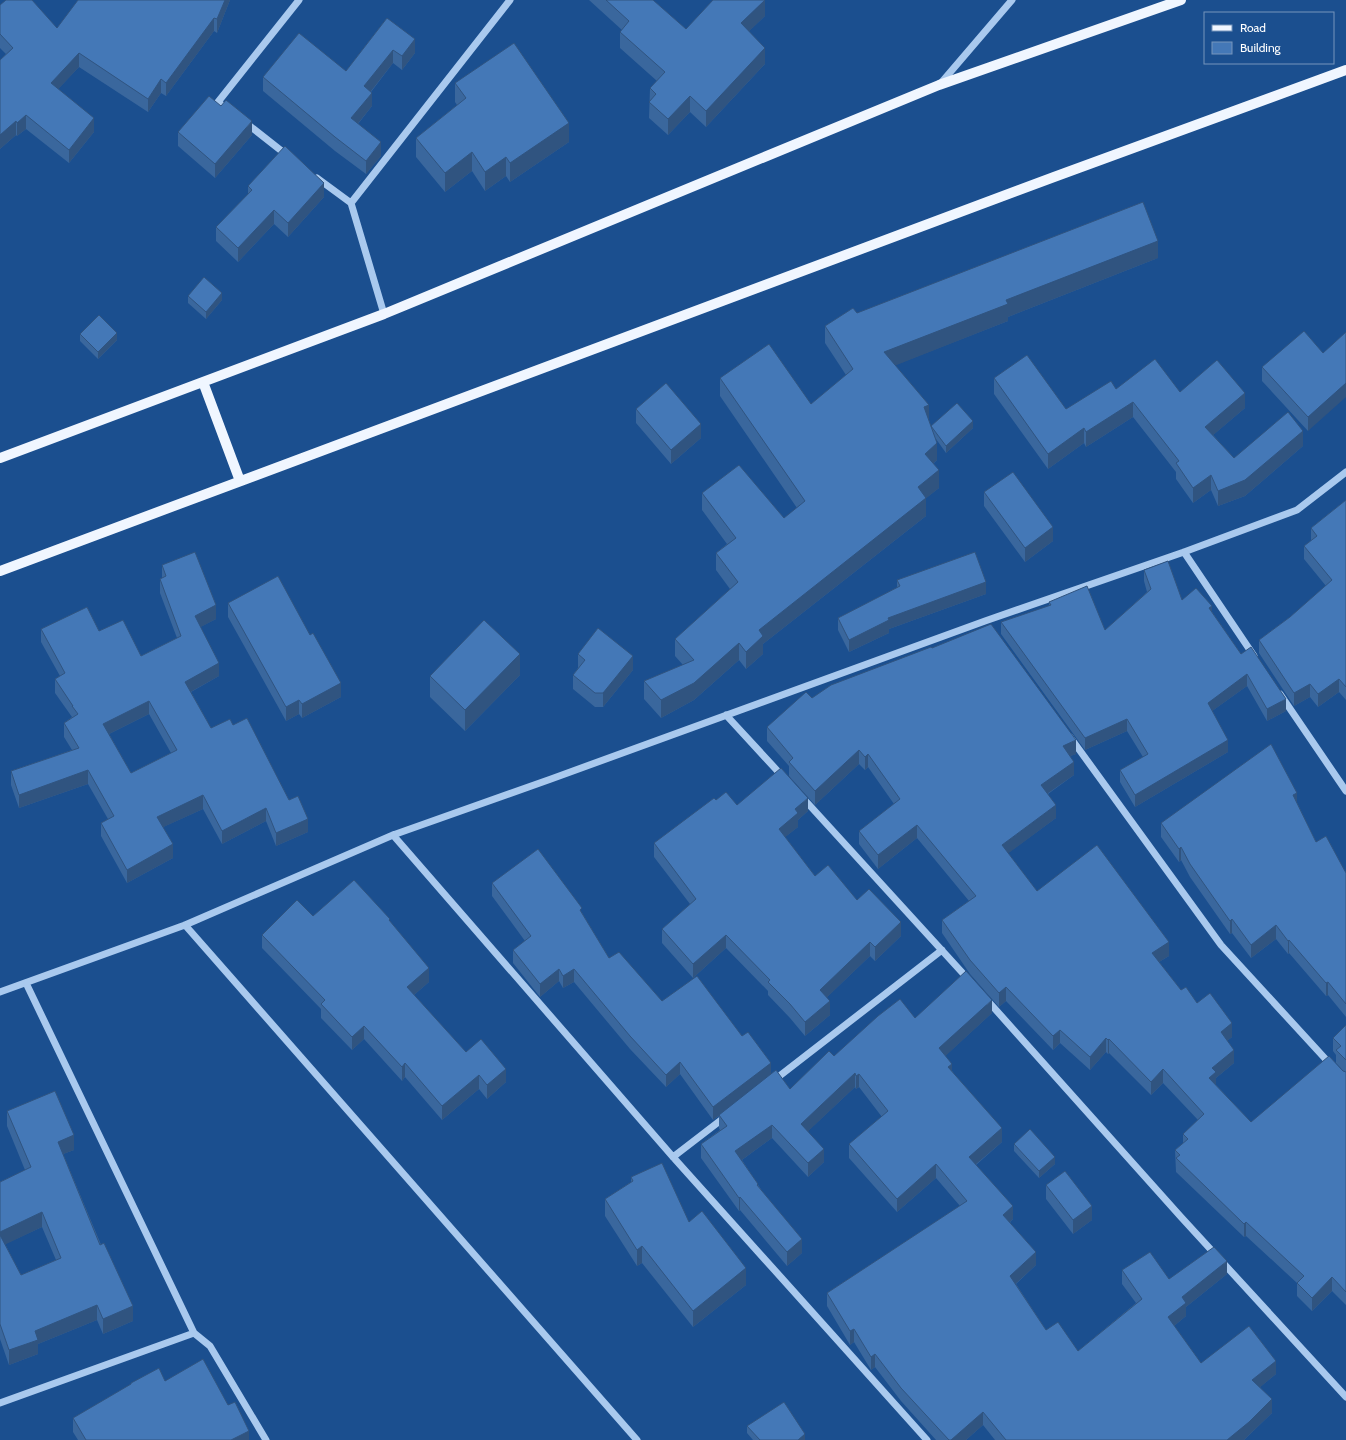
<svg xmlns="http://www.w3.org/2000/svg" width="1346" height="1440" font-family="Cabin,sans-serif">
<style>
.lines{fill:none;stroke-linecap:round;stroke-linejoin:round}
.minor{stroke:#a9c9ee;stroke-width:7}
.major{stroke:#f0f6ff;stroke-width:10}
.wall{fill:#3a679d;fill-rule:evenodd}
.shaded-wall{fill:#305480}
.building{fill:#4478b7;stroke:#305480;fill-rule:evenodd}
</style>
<rect width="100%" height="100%" fill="#1b4f8f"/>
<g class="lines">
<path class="minor" d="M941,83L1012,0
M228,110L218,102L299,0
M246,123L288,156
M317,178L351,203
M384,314L351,203L510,0
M1184,552L1254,656
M1280,694L1346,791
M726,715L784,778
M1070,737L1221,945L1331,1065
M802,797L969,980
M393,835L673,1157L927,1440
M185,925L637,1440
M26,983L194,1333L210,1346L266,1440
M0,992L185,925L393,835L551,779L985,621L1184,552L1297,510L1346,472
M987,1000L1181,1217L1346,1397
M773,1081L942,950
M673,1157L725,1117
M0,1403L194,1333"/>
<path class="major" d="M203,382L240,481
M0,458L384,314L939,85L1181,0
M0,571L1054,177L1346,70"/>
</g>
<path class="wall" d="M230,0L217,33L214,31L166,96L161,93L148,112L79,67L58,89L94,132L69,163L26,129L17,136L16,135L0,149V60L6,54L0,48V5L57,28Z
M589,0H653L686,29L765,16L749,31L765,64L706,127L690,112L668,135L649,118L650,88L657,81L620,48V32L622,30Z
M387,18L415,53L402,70L393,63L371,92L372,106L358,124L381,156L366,174L335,151L263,91V77L346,71Z
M455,83L569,142L510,182L506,176L485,191L472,171L445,192L416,157V138L457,105L455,102Z
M178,132L252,135L215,178L178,146Z
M248,186L324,197L288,237L274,224L238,262L216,241V227L248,194Z
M1158,258L1008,317V321L895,365L929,421L931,427L973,428L946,453L936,439L937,460L933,464L939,488L926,498V516L763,644V654L746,669L739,660L694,700L661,718L644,699V681L683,665L675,656V639L730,589L716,570V553L727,544L702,510V493L784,518L797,508L720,396V378L811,404L846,375L825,343V326L857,313Z
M188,296L222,300L206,319L188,303Z
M80,334L117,340L98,359L80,341Z
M1323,353L1308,431L1262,381V367Z
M994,378L1066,409L1116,389L1180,392L1245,408L1213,435L1234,458L1303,446L1245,496L1218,506L1211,490L1193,503L1176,479V472L1133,417L1086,447L1084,443L1048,469L994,394Z
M636,409L701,438L671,464L636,423Z
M984,492L1053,541L1025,562L984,506Z
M1346,500V700L1339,692L1318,707L1310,697L1294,706L1259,653V640L1290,617L1326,586L1304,559V546L1311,541V528Z
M162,565L216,619L200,627L219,676L191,692L211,728L233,725L289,800L308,832L276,846L266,821L222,844L203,809L163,827L173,858L127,883L101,836V823L108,819L88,784L19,808L11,785V771L72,750L64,737V723L72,717L55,693V679L60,676L41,642V629L99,631L141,656L177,638L160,593V579L162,578ZM149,714L171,753L131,773L109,734Z
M1144,570L1182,600L1212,612L1241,654L1286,711L1267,721L1247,686L1212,711L1228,752L1135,807L1120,782V770L1143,757L1127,731L1085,750L1001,634V622L1049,606V602L1105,630L1147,592L1144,581Z
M897,580L986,594L889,629V633L849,652L838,630V618L897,588Z
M228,603L341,697L302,718L299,714L286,721L228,617Z
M932,648L1076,754L1070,756L1074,775L1048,794L1056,818L1008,853L1037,891L1169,956L1159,962L1181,990L1197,1003L1232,1037L1227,1041L1234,1063L1216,1078V1085L1251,1122L1343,1071L1344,1072L1336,1063V1055L1333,1051V1038L1346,1025V1305L1332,1291L1312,1311L1297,1296V1283L1246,1236L1244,1237L1176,1172L1175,1150L1183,1143V1134L1198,1120L1163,1083L1151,1095L1109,1053L1108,1054L1106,1052L1090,1070L1060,1043L1053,1050L1006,1001L999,1007L970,974L942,933V920L969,901L917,838L878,869L859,844V831L894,804L868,767L865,770L859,764L815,805L789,776V766L767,741V727L812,698Z
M578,654L633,670L603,707H595L573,689V675L578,668Z
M520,675L465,731L430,697V676Z
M716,800L737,805L808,811L798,820V827L785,837L815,876L857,900L901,936L875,961L870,956L826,998L830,1015L805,1036L790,1018L768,995V991L726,948L693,978L662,943V929L690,904L654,857V843Z
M1297,803L1316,842L1346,873V1017L1328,995L1326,996L1289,953L1288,954L1276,939L1251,958L1232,933L1230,934L1190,877L1181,860L1179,862L1161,837V823Z
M492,883L582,913L609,958L662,1001L771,1075L790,1089L834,1056L915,1018L992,1013L945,1056L952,1071L1002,1142L976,1165L1013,1219L1010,1222L1036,1265L1016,1284L1046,1330L1078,1351L1136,1303L1122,1284V1270L1169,1279L1227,1274L1186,1307V1316L1174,1326L1201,1363L1276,1374L1260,1387L1272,1413L1244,1440H995L983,1425L966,1440H936L901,1401L875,1367L871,1370L854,1342L850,1345L827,1306V1293L960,1206L936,1178L897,1212L849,1158V1144L882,1117L859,1087L856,1089L855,1087L808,1131L824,1162L808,1177L772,1138L742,1160L802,1253L787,1266L740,1210L739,1211L701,1158V1144L720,1130L719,1128V1116L713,1120L680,1074L666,1087L630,1049L574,982L563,988L559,981L540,997L513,963V950L525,941L492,896Z
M313,916L390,922L429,982L414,995L466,1052L506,1082L487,1099L479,1089L442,1120L405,1077L402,1081L364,1039L352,1050L321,1018V1009L262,948V935Z
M7,1111L74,1150L63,1154L133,1321L103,1334L97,1320L38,1344V1354L9,1365L0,1339V1182L25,1170L7,1126ZM42,1227L56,1260L21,1275L5,1244Z
M1014,1144L1055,1164L1039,1178L1014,1151Z
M631,1177L689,1222L746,1285L693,1327L642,1263L637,1266L605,1216V1199L631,1182Z
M1046,1185L1092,1220L1073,1234L1046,1199Z
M165,1381L228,1405L249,1440H78L73,1432V1418L131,1385V1383Z
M747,1426L805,1440H753L747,1433Z"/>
<path class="shaded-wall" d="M225,0H230L217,33V19Z
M765,0V16L741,39V23Z
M214,18V31L166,96V83Z
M415,39V53L402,70V56Z
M765,48V64L706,127V111Z
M393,50V63L364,100V86Z
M79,53V67L51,97V83Z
M161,79V93L148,112V99Z
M372,93V106L351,132V118Z
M690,96V112L668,135V119Z
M26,115V129L17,136V123Z
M94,118V132L69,163V150Z
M16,121V135L0,149V135Z
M252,121V135L215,178V164Z
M569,123V142L510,182V163Z
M381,142V156L366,174V161Z
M472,152V171L445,192V173Z
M506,157V176L485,191V172Z
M324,183V197L288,237V223Z
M274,210V224L238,262V248Z
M1158,241V258L1008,317V321L884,370V352L1006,300Z
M222,293V300L206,319V312Z
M117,333V340L98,359V352Z
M1346,383V397L1308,431V417Z
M1245,393V408L1205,442V427Z
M1133,402V417L1086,447V432Z
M929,405V422L924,407Z
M973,421V428L946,453V446Z
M701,424V438L671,464V450Z
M1084,428V443L1048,469V454Z
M1303,431V446L1245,496L1218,506V491Z
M937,443V460L925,471V454Z
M939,470V488L924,500L926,498V516L763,644V654L746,669V652L759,630L918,487Z
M1211,475V490L1193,503V488Z
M1053,527V541L1025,562V548Z
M986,582V594L889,629V633L849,652V640L888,618Z
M216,605V619L195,630V616Z
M1212,606V617L1209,608Z
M739,643V660L694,700L661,718V700Z
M520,654V675L465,731V710Z
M633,656V670L603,707V693Z
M219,663V676L185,695V682Z
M1247,674V686L1208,714V703Z
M1339,679V692L1318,707V694Z
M341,683V697L302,718V704Z
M1310,684V697L1294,706V693Z
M1286,699V711L1267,721V709Z
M299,700V714L286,721V707Z
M149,701V714L103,737V724Z
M1127,719V731L1085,750V738Z
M1076,740V754L1063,759V746Z
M1228,740V752L1135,807V795Z
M859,750V764L815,805V791Z
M868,754V767L865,770V757Z
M1074,762V775L1041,798V785Z
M88,770V784L19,808V795Z
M1297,793V806L1293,795Z
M203,795V809L157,830V817Z
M808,798V811L798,820V827L779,842V829L795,809Z
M1056,805V818L1002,858V845Z
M266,808V821L222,844V831Z
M308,819V832L276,846V833Z
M917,825V838L878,869V855Z
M173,844V858L127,883V870Z
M1181,847V860L1179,862V849Z
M1232,919V933L1230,934V921Z
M901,922V936L875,961V947Z
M1276,925V939L1251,958V945Z
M726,935V948L693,978V964Z
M1289,940V953L1288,954V941Z
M870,942V956L820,1004V990Z
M1169,942V956L1152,966V953Z
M429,968V982L407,1001V987Z
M559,969V981L540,997V984Z
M574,969V982L563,988V976Z
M1328,982V995L1326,996V983Z
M1006,987V1001L999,1007V993Z
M992,1000V1013L939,1062V1048Z
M830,1001V1015L805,1036V1022Z
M1232,1023V1037L1221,1046V1032Z
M364,1026V1039L352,1050V1037Z
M1060,1030V1043L1053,1050V1036Z
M1106,1038V1052L1090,1070V1057Z
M1109,1039V1053L1108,1054V1040Z
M1234,1050V1063L1216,1078V1086L1209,1078L1212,1068Z
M680,1062V1074L666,1087V1075Z
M405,1063V1077L402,1081V1067Z
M771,1063V1076L713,1120V1107Z
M952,1064V1078L948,1067Z
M506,1069V1082L487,1099V1085Z
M1163,1069V1083L1151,1095V1082Z
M855,1073V1087L801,1138V1124Z
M859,1074V1087L856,1089V1076Z
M479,1075V1089L442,1120V1106Z
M772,1125V1138L735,1165V1151Z
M1002,1128V1142L969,1170V1157Z
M74,1135V1150L58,1156V1142Z
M824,1149V1162L808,1177V1163Z
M1055,1157V1164L1039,1178V1171Z
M936,1164V1178L897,1212V1199Z
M740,1197V1210L739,1211V1198Z
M1013,1206V1219L1003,1228V1215Z
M1092,1206V1220L1073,1234V1220Z
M42,1212V1227L0,1247V1232Z
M1246,1222V1236L1244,1237V1224Z
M802,1239V1253L787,1266V1252Z
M642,1246V1263L637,1266V1250Z
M1036,1252V1265L1010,1289V1276Z
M1227,1261V1274L1186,1307V1316L1168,1331V1317L1182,1297Z
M746,1268V1285L693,1327V1311Z
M1332,1277V1291L1312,1311V1298Z
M97,1305V1320L38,1344V1354L9,1365V1350L35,1331Z
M133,1306V1321L103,1334V1319Z
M854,1329V1342L850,1345V1331Z
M875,1354V1367L871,1370V1357Z
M1276,1361V1374L1252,1394V1380Z
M1272,1399V1413L1249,1435L1244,1440H1227Z
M983,1412V1425L966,1440H951Z
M249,1431V1440H231Z
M805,1434V1440H798Z"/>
<path class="building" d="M6,0H32L57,28L78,0H225L217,19L214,18L166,83L161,79L148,99L79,53L51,83L94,118L69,150L26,115L17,123L16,121L0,135V60L13,48L0,34V5Z
M606,0H653L686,29L713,0H765L741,23L765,48L706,111L690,96L668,119L649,102L656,94L650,88L665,72L620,32L629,21Z
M387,18L415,39L402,56L393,50L364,86L372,93L351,118L381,142L366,161L335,137L263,77L299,33L346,71Z
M514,43L569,123L510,163L506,157L485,172L472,152L445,173L416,138L466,98L455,83Z
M209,96L221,106L226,100L252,121L215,164L178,132Z
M285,146L324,183L288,223L274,210L238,248L216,227L252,190L248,186Z
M1143,202L1158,241L1006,300L1008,304L884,352L929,405L924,407L937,443L925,454L939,470L918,487L926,498L759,630L763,636L746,652L739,643L694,683L661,700L644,681L694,660L675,639L738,582L716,553L736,538L702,493L739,465L784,518L805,501L720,378L769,344L811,404L853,369L825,326L853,308L857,313Z
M204,277L222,293L206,312L188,296Z
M99,315L117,333L98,352L80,334Z
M1304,331L1323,353L1346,332V383L1308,417L1262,367Z
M1027,355L1066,409L1111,381L1116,389L1155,359L1180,392L1217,360L1245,393L1205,427L1234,458L1288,412L1303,431L1245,480L1218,491L1211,475L1193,488L1176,463L1179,461L1133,402L1086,432L1084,428L1048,454L994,378Z
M666,383L701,424L671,450L636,409Z
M957,403L973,421L946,446L931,426Z
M1013,472L1053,527L1025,548L984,492Z
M1346,500V687L1339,679L1318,694L1310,684L1294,693L1259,640L1290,617L1332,580L1304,546L1317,536L1311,528Z
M195,552L216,605L195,616L219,663L185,682L211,728L230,719L233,725L247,718L289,800L298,796L308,819L276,833L266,808L222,831L203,795L157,817L173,844L127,870L101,823L114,816L88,770L19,795L11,771L79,748L64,723L78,714L72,706H73L55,679L65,673L41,629L87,607L99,631L123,620L141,656L181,636L160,579L166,576L162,565ZM149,701L177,750L131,773L103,724Z
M975,552L986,582L888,618L889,620L849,640L838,618L900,586L897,580Z
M1168,561L1182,600L1196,588L1212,606L1209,608L1241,654L1251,647L1286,699L1267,709L1247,674L1208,703L1228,740L1135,795L1120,770L1148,754L1127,719L1085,738L1001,622L1051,605L1049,602L1087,586L1105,630L1151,589L1144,570Z
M278,576L310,635L313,633L341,683L302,704L299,700L286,707L228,603Z
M484,620L520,654L465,710L430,676Z
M991,624L1076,740L1063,746L1074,762L1041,785L1056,805L1002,845L1037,891L1097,845L1169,942L1152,953L1181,990L1186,987L1197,1003L1210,993L1232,1023L1221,1032L1234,1050L1212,1068L1216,1072L1209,1078L1251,1122L1329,1056L1343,1071L1346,1072V1292L1332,1277L1312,1298L1297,1283L1304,1276L1246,1222L1244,1224L1176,1158L1180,1155L1175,1150L1188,1139L1183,1134L1204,1114L1163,1069L1151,1082L1109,1039L1108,1040L1106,1038L1090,1057L1060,1030L1053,1036L1006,987L999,993L970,960L942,920L976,896L917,825L878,855L859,831L900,799L868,754L865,757L859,750L815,791L789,762L793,758L767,727L806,692L812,698L831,685L931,647L932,648Z
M598,628L633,656L603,693H595L573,675L585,660L578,654Z
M1271,744L1297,793L1293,795L1316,842L1326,836L1346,873V1004L1328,982L1326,983L1289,940L1288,941L1276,925L1251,945L1232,919L1230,921L1190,864L1181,847L1179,849L1161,823Z
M781,768L808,798L795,809L798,813L779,829L815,876L828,865L857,900L869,889L901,922L875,947L870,942L820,990L830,1001L805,1022L790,1004L768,982L770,980L726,935L693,964L662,929L696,899L654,843L714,798L716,800L726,792L737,805Z
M538,849L582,908L580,910L609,958L619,952L662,1001L697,976L742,1036L748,1032L771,1063L713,1107L680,1062L666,1075L630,1036L574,969L563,976L559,969L540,984L513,950L531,936L492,883Z
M354,880L390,919L389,920L429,968L407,987L466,1052L481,1039L506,1069L487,1085L479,1075L442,1106L405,1063L402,1067L364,1026L352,1037L321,1004L325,1000L262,935L297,900L313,916Z
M966,971L992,1000L939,1048L952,1064L948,1067L1002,1128L969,1157L1013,1206L1003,1215L1036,1252L1010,1276L1046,1330L1058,1322L1078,1351L1142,1299L1122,1270L1150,1252L1169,1279L1214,1247L1227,1261L1182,1297L1186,1303L1168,1317L1201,1363L1249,1326L1276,1361L1252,1380L1272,1399L1249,1422L1227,1440H1006L983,1412L951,1440H949L901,1388L875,1354L871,1357L854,1329L850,1331L827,1293L967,1201L936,1164L897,1199L849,1144L888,1111L859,1074L856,1076L855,1073L801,1124L824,1149L808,1163L772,1125L735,1151L758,1184L757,1185L802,1239L787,1252L740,1197L739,1198L701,1144L727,1126L719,1115L776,1070L790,1089L829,1051L834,1056L878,1016L900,999L915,1018Z
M1346,1025V1060L1336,1050L1341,1046L1333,1038Z
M55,1091L74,1135L58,1142L100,1245L104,1243L133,1306L103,1319L97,1305L35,1331L38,1340L9,1350L0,1324V1235L21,1275L61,1258L42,1212L0,1232V1182L31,1167L7,1111Z
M1030,1129L1055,1157L1039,1171L1014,1144Z
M662,1163L689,1222L702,1211L746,1268L693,1311L642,1246L637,1250L605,1199L633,1181L631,1177Z
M1065,1171L1092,1206L1073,1220L1046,1185Z
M203,1359L228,1405L235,1402L249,1431L231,1440H86L73,1418L131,1384V1383L159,1368L165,1381Z
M784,1402L805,1434L798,1440H760L747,1426Z"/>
<rect x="1204" y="12" width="130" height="52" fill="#1b4f8f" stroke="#7695bc"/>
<rect x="1212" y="25" width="20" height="6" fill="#f0f6ff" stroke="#7695bc"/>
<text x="1240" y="32" font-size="12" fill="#ffffff">Road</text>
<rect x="1212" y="42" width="20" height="12" fill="#4478b7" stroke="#7695bc"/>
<text x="1240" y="52" font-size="12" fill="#ffffff">Building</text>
</svg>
